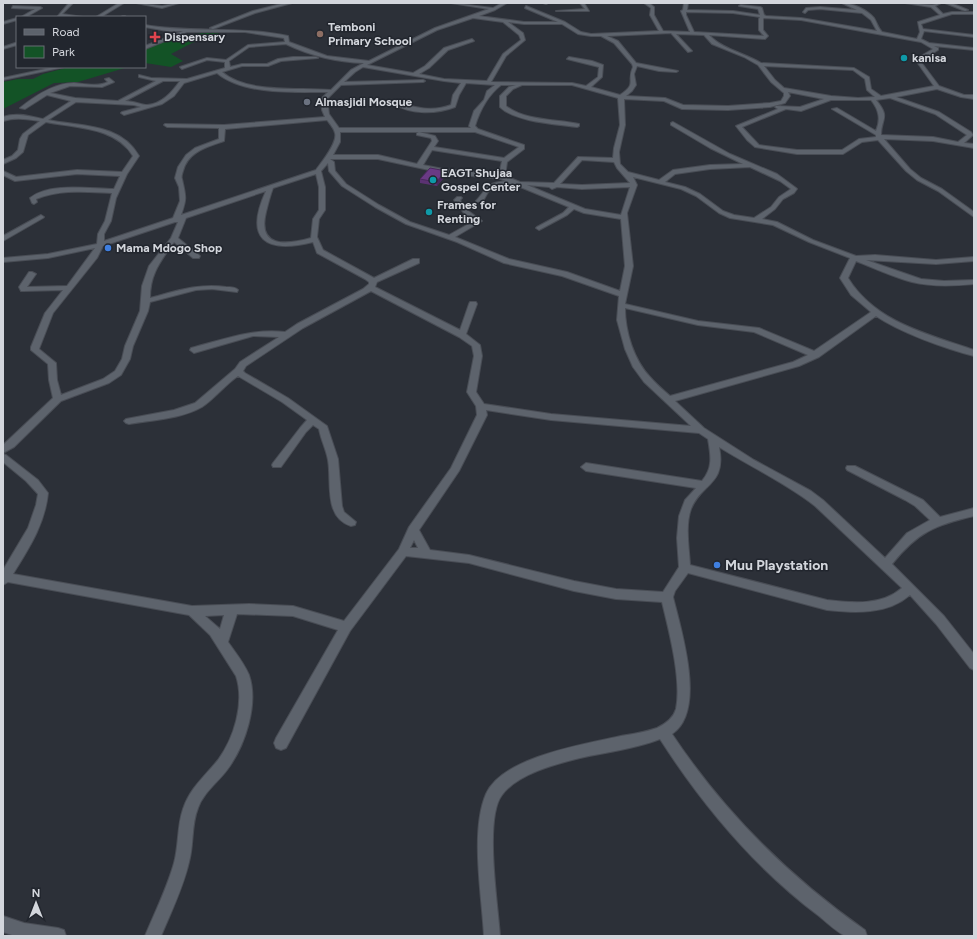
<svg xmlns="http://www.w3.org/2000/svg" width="977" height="939" font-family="Figtree,sans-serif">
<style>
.green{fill:#135326}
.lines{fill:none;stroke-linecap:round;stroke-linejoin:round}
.minor-casing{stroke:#494d55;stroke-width:2}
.minor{fill:#5d636c;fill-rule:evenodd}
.wall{fill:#5b3272}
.shaded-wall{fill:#4a295d}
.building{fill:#6a3a85;stroke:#4a295d}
.education-dot{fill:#8d6e63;stroke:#22262e;stroke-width:1.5}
.health-dot{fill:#e0444e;stroke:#22262e;stroke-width:1.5}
.culture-dot{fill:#0f9aa8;stroke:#22262e;stroke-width:1.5}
.worship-dot{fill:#6b7280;stroke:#22262e;stroke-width:1.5}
.shop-dot{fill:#3f7fe0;stroke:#22262e;stroke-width:1.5}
.labels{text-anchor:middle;stroke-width:3;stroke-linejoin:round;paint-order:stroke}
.far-poi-label{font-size:12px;font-weight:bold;fill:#d3d6dc;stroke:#22262e;text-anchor:start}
.poi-label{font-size:14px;font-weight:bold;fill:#d3d6dc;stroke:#22262e;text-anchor:start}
</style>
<rect width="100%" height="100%" fill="#2c3038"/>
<path class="green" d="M226,31L192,43L171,54L183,61L171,67L145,63V48L184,35Z
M69,67H128L78,82L54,83L3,109V82L18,79H33L43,74Z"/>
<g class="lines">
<g class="minor-casing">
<path id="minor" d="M69,3H73L62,14L83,17L58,16Z
M119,3H124L101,17H96Z
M136,3L162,6L179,3L162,8Z
M285,3H292L255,13L213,29L210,28L253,11Z
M451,3L493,8L502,3H507L495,10L479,16L524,22H558L525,8L526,6L565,22L581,32L591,34L659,31L650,15L651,8L644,3H649L654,7V15L663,31L690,32L681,11L683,10L684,3H688L687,10L733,11L760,15L758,9L739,6L741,5L760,7L762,8L764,15L766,16L801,18L877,31L871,20L862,13L820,9L808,10L805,13L803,12L806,8L820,7L857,10L842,3C853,3 867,10 874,18C877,23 878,28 882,32L917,39L920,32L918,22L940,15L931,7L905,3L932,5L941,3L935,6L943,14L952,12H974V14H952L921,24L923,29L974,35V37L924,31L921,39L929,43L974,48V50L934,46L938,48V50L925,58L921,62L939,86L964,95H974V99L961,97L937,89L896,97L939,112L971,132L973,135L964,143L974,144V148L933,141L884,139L910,169L921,178L942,189L974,212V217L938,191L917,180L906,171L878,140L862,142L843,154H797L755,147L747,140L736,126L778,109L775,107L776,106L800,107L824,99L788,92L790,96L785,103L770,107L728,110L682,109L664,101L624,99L625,125L619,152L620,164L628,172L659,180L673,170L710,165L743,164L710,148L671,125V123L673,122L730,154L777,174L796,188L797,189L794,193L783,199L775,209L762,219L777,222L813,240L856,256L875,255L936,260L974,257V261L936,264L866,260L921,279L944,281L974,280V284C953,286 932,287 912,282C893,277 874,268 856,261L848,278C875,322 927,334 974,350V356C946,349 899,332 876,316L819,357L799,366L675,401L704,428L754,460L811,491L823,500L885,558L907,533L930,520L915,506L905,500L847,470L846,468L847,466H855L923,500L940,517L974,508V516C935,525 918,532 892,564L944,616L974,654V670L970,668L936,624L910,595C887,615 855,613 827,610L688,573L675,591L673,597C681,630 707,711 672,734C724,812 788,876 865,930L867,936C861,936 852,938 846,936C839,934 825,921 819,916C755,868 703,806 660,739C635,749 606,752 580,758C556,764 517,774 502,795C484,818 498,905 500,936H484C482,896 470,831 486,794C502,757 585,744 621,736C633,734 646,732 657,728C665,724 673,719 676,709C682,680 669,631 662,602L616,599L574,591L469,563L406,556L350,631L286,748L281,750L276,748L274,743L276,738L338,630L293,616L237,614L228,642C235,652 244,663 249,675C259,704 245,746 227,770C218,782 203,793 198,808C191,825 194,845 189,862C183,888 171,912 161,936H145C155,912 167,888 174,863C179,845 177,826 183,809C190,788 205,776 218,760C234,738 245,703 236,676L210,635L189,615L8,582L3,585V570L28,528L36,505L38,494L26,481L3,462V454L6,455L38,480L48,493C45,524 29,548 13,574L192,606L249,604L293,606L344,621L399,549L409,527L451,468L477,415L476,406L467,392L474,356L472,346L459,337L371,291L303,328L246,366L243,371L245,373L288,398L327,426L338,459L342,506L344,512L356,522L355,525L351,526C323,517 332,482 328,460C326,449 321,440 319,429L313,425L306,432L281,467H273L272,465L273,463L300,428L307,420L282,402L238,376C225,385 215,398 202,407C181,419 152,420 129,424L126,423L124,421L126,419L174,410L195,403L235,369L240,362L279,337L253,336L194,353L190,350L191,348C223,340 252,328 285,332L297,324L363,289L369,284V282L365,279L317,253L313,242C265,254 244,239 266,191L186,218L178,238L200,256L199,258H193L174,242C161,261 150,273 150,298C176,291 199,283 226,287C231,287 235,287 238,290L237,292L212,289L196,290L150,302L148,311L133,346L130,359L121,375L109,383L61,401L14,447L3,453V445L53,398L49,380L48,364L31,350V347L45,313L63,290L24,291H21L19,287L29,272H32L36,274L27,287L67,286L95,248L48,258L3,262V258L48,254L97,244L98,234L105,221L112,193C86,192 61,189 36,199L37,202L34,204L32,203L30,198C49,182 91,189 114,189L120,176L77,174L15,181L3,175V171L16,177L77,170L122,172L133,156C116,127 76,128 46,122L28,135L23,152L16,158L3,164V160L12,156L18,150L20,139L23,134L40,121C26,119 16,117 3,121V117C16,112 29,116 43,119L71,101L47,95L25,109L20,108C35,96 54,83 74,83C85,84 98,87 108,82L105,79L109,78L114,82L102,87L70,86L50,93L75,98L118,101L156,81L139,77V75L151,78L187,79L225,68V62L207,60L182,69L180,67L207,58L226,60L248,45L285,42L284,38L245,32H187L145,49V46L183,31H167L145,27V25C192,33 240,26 288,36L289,42L327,56L369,61L435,28L489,9ZM686,12L733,13L760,17L759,19V30L764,36L694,32L686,15ZM473,18L503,22L519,35L521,40L503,54L487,81L444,79L419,74L429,68L448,50L474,41L472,39L444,48L425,66L413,73L367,65L437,30ZM764,18L801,20L921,42L933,49L921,56L917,62L934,86L881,96L871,89L869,77L854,68L761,63C744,53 722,49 709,35L765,39L768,36L763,30V19ZM508,22L524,24H562L578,34L591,36H601L614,43L632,64L633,67C626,82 638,83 620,95L591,87L602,77L603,65L592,61L569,57L567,59L599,67L598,77L586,86L572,83L491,82L506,56L525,40L523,33ZM671,33L688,52L692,51L676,34L704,35L712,44L744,57L758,65L771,82L784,93V96L781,101L770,103L728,106L683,105L665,98L626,96L632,91L636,85L634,74L637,66L659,71L676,72L678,71L636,63L618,41L607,36ZM286,44C311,56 337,62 364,63L351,70L331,90C298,87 248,94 222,72L242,66H268L281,61L318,58L316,57H293L278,59L267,64H242L230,67L229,61L249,47ZM764,66L853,70L865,79L867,90L875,97L858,98L831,96L784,88L775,80ZM363,67L444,81L461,83L453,95L451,105C433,112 415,108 397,102L394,104C411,115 437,114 455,107L459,95L466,83L495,85L487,91L484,100L474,111L469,126L471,128H339L329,114L327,99L341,85L423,82L425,81L423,80L344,82L355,72ZM217,73C243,95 295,92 328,92L321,99L322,110L325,117L224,125L165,124L164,125L167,127L219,128V139L195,148L186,155L178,167L175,178L179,187L180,201L173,218L104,241V234L111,221L116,198L127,174L139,156C120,123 82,127 48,120L76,102L134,105L141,107L122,112L121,113L124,115L162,104L174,96L184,83ZM163,81H180C172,92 162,104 147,105C143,105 132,101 125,101ZM501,85H516L509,87L500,96V107C515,122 556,124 577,127L579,126V124C556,119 525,121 506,106V96L513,89L522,85H572L618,98L620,125L614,148L613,158L578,157L554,183L520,182L505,176L507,162L524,149V145L478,129L475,126C480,110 488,95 501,85ZM890,98L935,114L967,135L958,142L933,137L881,135C881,118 891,118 876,100ZM831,100H871C879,110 881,119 876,131L837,108L832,109L876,135V137L859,139L842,150H797L759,145L742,127L786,109L801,111ZM327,120C330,124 334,128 335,133C338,143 321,163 316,170L181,215C187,198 186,197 182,179C181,177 182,174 183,171C188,151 208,147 224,141L225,129ZM340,132H475L519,147L504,158L434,147L438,141L435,136L419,132L417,133V135L431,138L432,141L417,164L378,155H333L340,142ZM432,150L502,161L499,175L443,169L423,165ZM330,159H378L443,173L501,179L506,181C485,183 488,188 476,201L477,202L483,201L488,192L494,188L513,184L569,207L563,213L537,227L536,228L539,230L567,215L574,209L584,213L621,219L625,266L620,291L567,272L509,259L455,237L482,221L467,210L460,200L462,198L461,197H457L454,200L463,212L474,221L449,235L410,222L379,205L346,184L335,171L334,162ZM582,160L614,162L617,168L630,183L582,185L560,184ZM328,163L329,171L342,186L375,207L406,224L457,242L504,263L562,276L619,296L617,320L625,349L633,367L644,382L691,426L551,414L484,404L476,392L482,356L480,345L466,334L477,304L476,302H470L469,304L460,330L375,287L377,282L419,263V259H413L374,278L323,250L317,237L319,219L325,210V187L321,171ZM750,167L780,181L791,189L779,197L771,207L754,218L734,215L723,211L700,194L685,187L665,182L675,174L710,169ZM316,174L319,187V210L313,219L311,238C286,245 257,248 266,212C268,204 270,196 273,188ZM633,177L681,189L696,196L719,213L730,218L773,225L809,242L850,258L840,278L851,295L871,312L814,351L759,328L698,321L625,304L633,266L627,213L637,185ZM527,185L549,187L552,189L557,187L582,189L630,187L621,215L585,209ZM175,222H178L171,238L149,266L142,286L140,311L125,346L122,359L115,371L103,379L61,395L57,380L56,363L39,349L53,313L97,258L103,246ZM625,308L698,325L754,332L808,355L793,362L670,396C663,390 656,384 650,377C634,360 625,332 625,308ZM486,410L551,420L699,433L708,439C711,456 713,468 702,481L586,463L581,467L586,471L696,488L685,500L679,516L677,538L679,567L663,592L616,589L574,581L469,555L430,550L419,530L459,471L487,415ZM719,447C751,467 786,483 815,506L902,588C881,606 853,603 827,600L690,565C689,547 685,526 691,509C701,483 727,485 719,447ZM414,540L418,548H410ZM224,615L220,629L205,616Z
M543,3H548L546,4Z
M580,3H584L589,11H556L585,9Z
M945,3H951L968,10L965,11Z
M13,6L40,7L42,8L26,17H21L35,9L12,8Z
M123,16H125L126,17H121Z
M17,18V20L3,24V22Z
M15,43H17V45L3,49V47Z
M55,67H64L3,80V78Z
M41,215L44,217L43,218L3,241V236Z
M3,916L24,923L58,928L64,930L66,936H15L3,932Z"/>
</g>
<use href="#minor" class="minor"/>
</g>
<path class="wall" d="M446,171V175L437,186L420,183V179Z"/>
<path class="shaded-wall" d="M446,171V175L437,186L436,182Z"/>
<path class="building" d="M430,168L446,171L436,182L420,179Z"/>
<circle class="education-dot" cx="320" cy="34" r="4"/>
<path class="health-dot" d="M153 31h4v4h4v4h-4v4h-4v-4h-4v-4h4z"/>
<g class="culture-dot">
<circle cx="904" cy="58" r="4"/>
<circle cx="433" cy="180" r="4"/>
<circle cx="429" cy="212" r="4"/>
</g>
<circle class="worship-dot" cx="307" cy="102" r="4"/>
<g class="shop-dot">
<circle cx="108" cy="248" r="4"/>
<circle cx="717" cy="565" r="4"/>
</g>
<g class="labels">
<g class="far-poi-label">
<text x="328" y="31">Temboni<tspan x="328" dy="14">Primary School</tspan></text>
<text x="164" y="41">Dispensary</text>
<text x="912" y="62">kanisa</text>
<text x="315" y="106">Almasjidi Mosque</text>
<text x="441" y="177">EAGT Shujaa<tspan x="441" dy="14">Gospel Center</tspan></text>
<text x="437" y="209">Frames for<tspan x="437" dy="14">Renting</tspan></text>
<text x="116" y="252">Mama Mdogo Shop</text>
</g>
<g class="poi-label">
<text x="725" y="570">Muu Playstation</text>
</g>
</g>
<rect width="977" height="939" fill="none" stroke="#d3d6dc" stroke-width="8"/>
<rect x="16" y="16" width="130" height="52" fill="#22262e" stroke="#696c74"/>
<rect x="24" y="29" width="20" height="6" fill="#5d636c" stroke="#696c74"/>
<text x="52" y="36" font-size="12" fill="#d3d6dc">Road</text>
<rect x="24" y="46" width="20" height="12" fill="#135326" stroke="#696c74"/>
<text x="52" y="56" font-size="12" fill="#d3d6dc">Park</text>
<g transform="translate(36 903)" stroke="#22262e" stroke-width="3" paint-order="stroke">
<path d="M0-3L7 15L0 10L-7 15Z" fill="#d3d6dc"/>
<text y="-6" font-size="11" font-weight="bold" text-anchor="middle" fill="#d3d6dc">N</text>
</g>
</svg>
